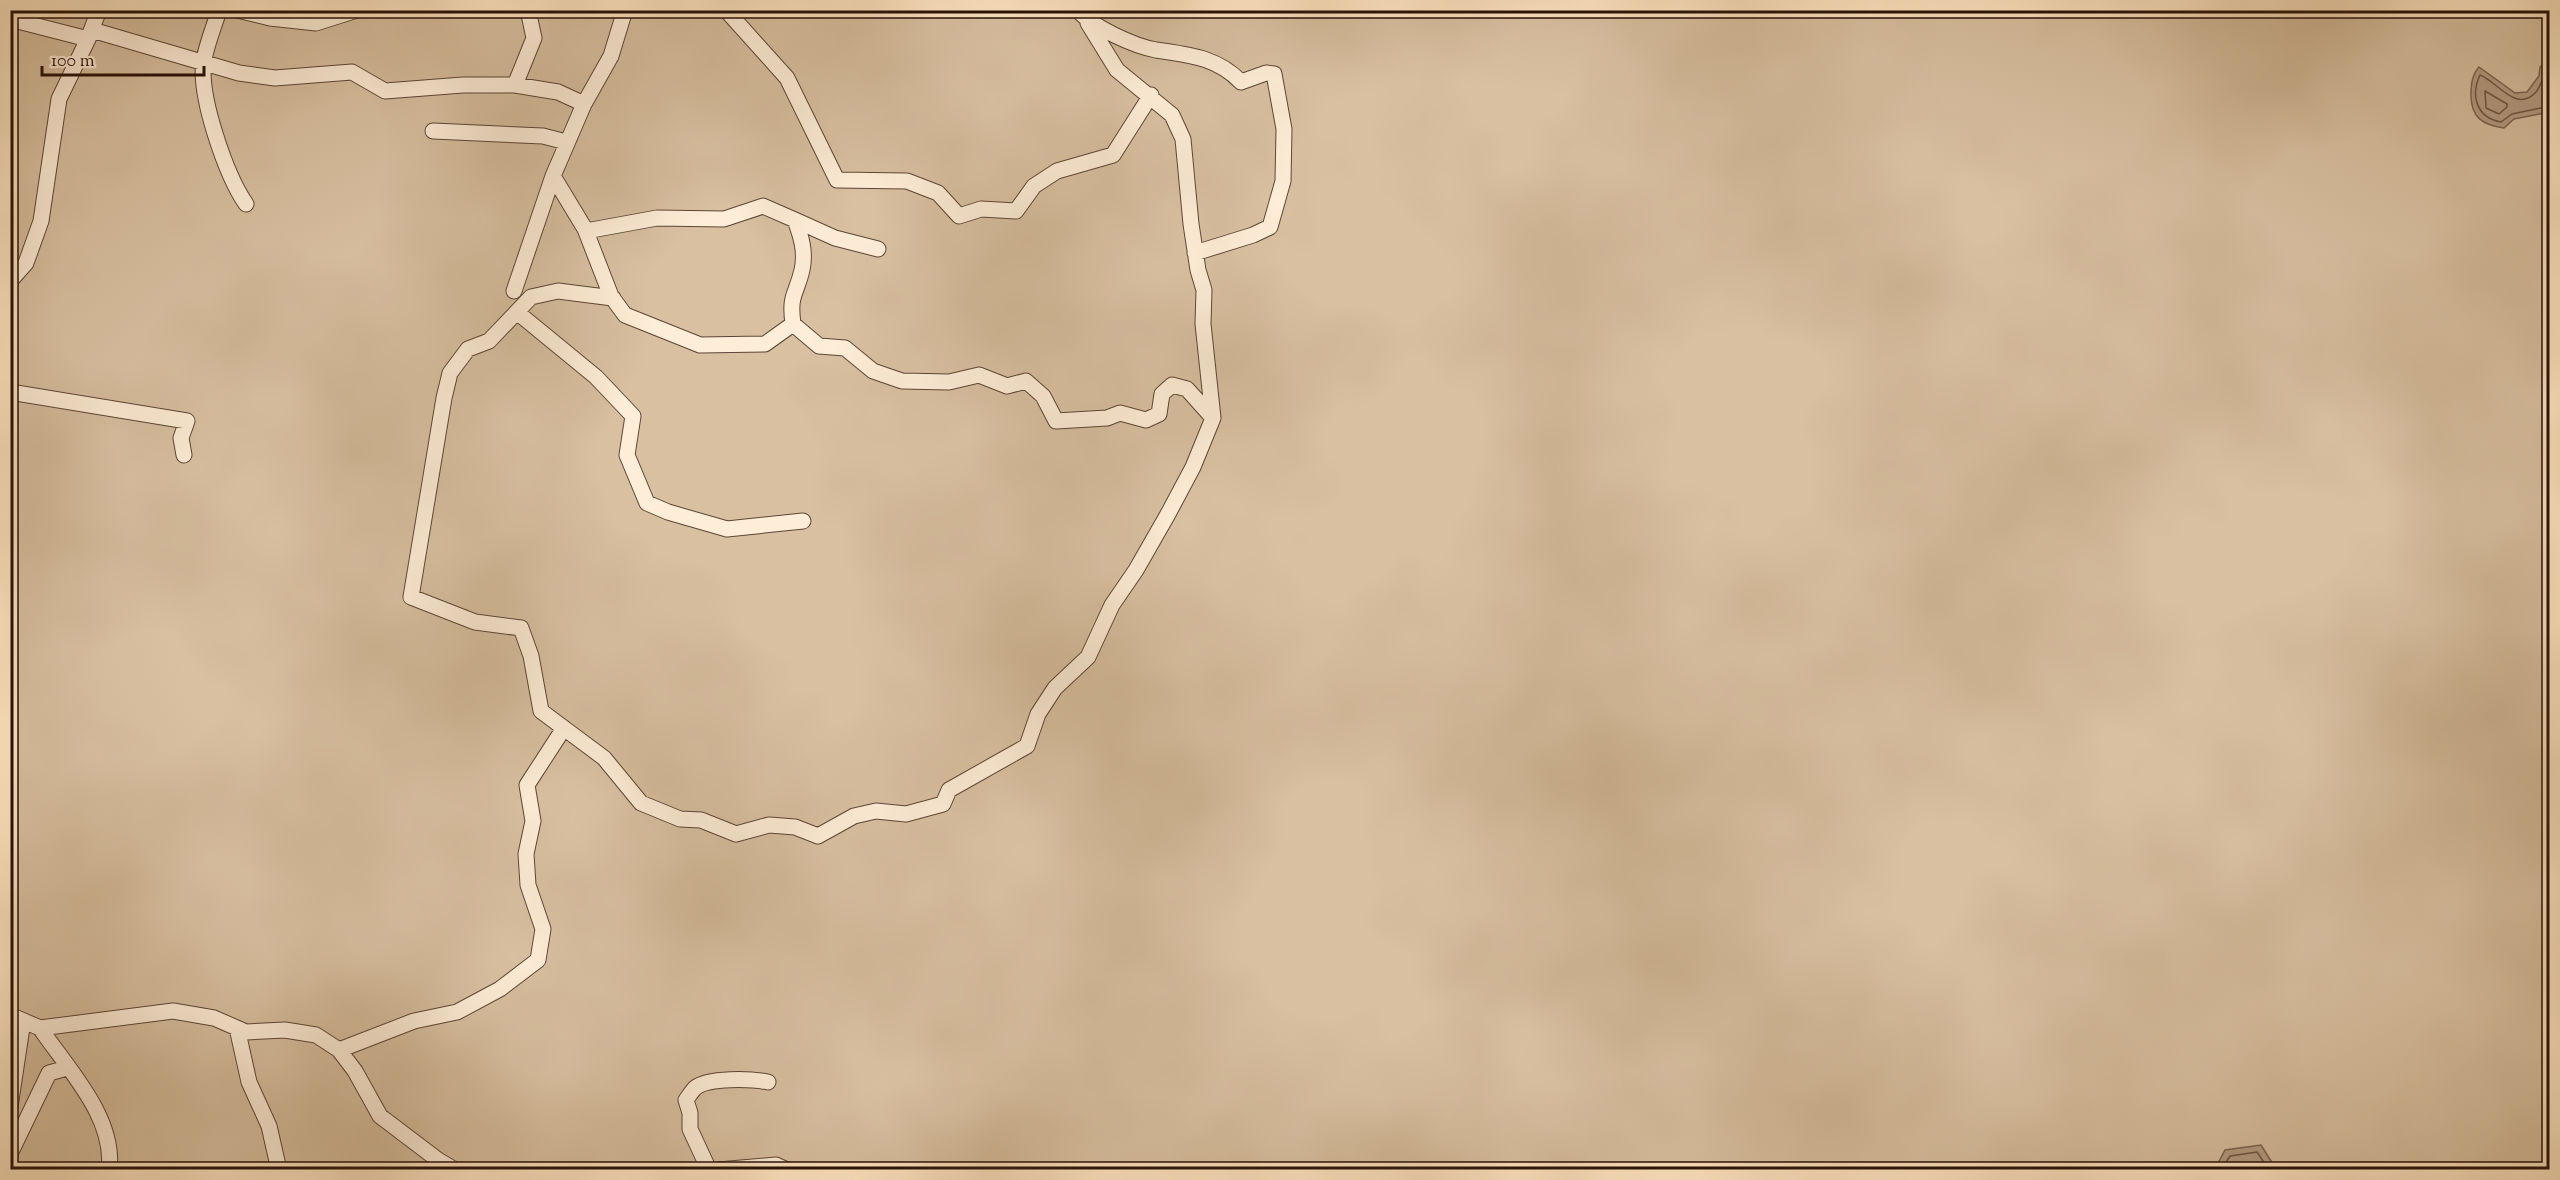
<svg xmlns="http://www.w3.org/2000/svg" width="2560" height="1180" font-family="'Sorts Mill Goudy',serif">
<style>
.green{fill:#d8c0a1;stroke:#7f6854;stroke-width:1.5}
.water{fill:#b49c82;stroke:#7b6451;stroke-width:1.5}
.lines{fill:none;stroke-linecap:round;stroke-linejoin:round}
.shore{stroke:#6d5644;stroke-width:1.5}
.minor-casing{stroke:#5c4536;stroke-width:17}
.minor{stroke:#feedd7;stroke-width:15}
</style>
<rect width="100%" height="100%" fill="#fde4c1"/>
<filter id="stains"><feTurbulence type="fractalNoise" baseFrequency=".00333" numOctaves="4"/><feColorMatrix values="0 0 0 0 .2 0 0 0 0 .09 0 0 0 0 .02 0 0 0 .5 -.17"/></filter>
<radialGradient id="worn" r=".72"><stop offset=".6" stop-color="#630" stop-opacity="0"/><stop offset="1" stop-color="#630" stop-opacity=".3"/></radialGradient>
<path class="green" d="M11,11H2549V1169H11Z"/>
<path class="water" d="M2549,61V112L2514,119L2504,128C2482,125 2471,117 2471,95C2471,84 2472,75 2479,67L2515,93L2527,92L2539,76L2540,67Z
M2261,1145L2276,1169H2215L2225,1150Z"/>
<g class="lines">
<path class="shore" d="M2550,68C2543,73 2542,85 2536,92C2516,114 2497,81 2480,75C2470,96 2477,118 2501,122L2512,114L2550,106
M2485,91L2507,104V107L2499,114L2486,108Z
M2221,1170L2230,1156L2257,1152L2269,1170"/>
<g class="minor-casing">
<path id="minor" d="M219,10C214,27 207,43 204,60C198,95 226,175 246,204
M237,10L270,18L316,23L357,10
M625,10L611,56L584,104L553,176L585,229L611,296L625,315L700,345L765,344L793,324L819,346L845,348L873,371L902,381L949,382L979,375L1007,386L1026,381L1043,396L1056,421L1107,418L1120,413L1146,420L1159,414L1162,394L1172,385L1187,389L1213,418
M726,10L787,78L837,180L907,181L938,193L959,216L981,209L1016,211L1034,186L1057,171L1113,155L1151,95
M1078,10C1092,27 1134,46 1156,50C1189,55 1217,57 1241,82L1266,73L1274,74L1284,129L1283,181L1270,227L1253,235L1195,253
M10,19L88,39
M92,30L239,73L275,78L352,72L385,91L463,85H515L558,92L584,104
M515,85L534,38L528,10
M433,131L543,136L566,142
M795,220L835,238L878,249
M586,231L657,218L724,219L763,206L795,220C801,236 806,252 802,270C796,296 789,294 793,324
M10,281L26,263L41,221L59,99L88,39L99,10
M514,291L553,176
M613,298L558,291L531,297L489,341L468,349L450,373L444,398L411,597L475,622L521,628L531,656L541,711L604,758L641,803L680,819L701,820L736,834L769,825L795,827L818,836L854,816L876,811L906,814L943,804L949,790L1027,746L1038,714L1055,688L1088,657L1112,605L1136,570L1168,514L1193,467L1213,418L1203,324L1204,290L1198,270L1191,224L1183,139L1172,115L1117,70L1088,23
M518,313L596,377L633,416L627,455L647,503L668,512L727,529L803,521
M10,392L187,421L181,438L184,455
M10,1015L40,1028L173,1011L214,1018L246,1032L285,1030L316,1035L339,1050L355,1071L380,1116L438,1160L455,1170
M40,1028C67,1068 116,1118 109,1170
M237,1028L249,1082L269,1126L279,1170
M339,1050L414,1021L457,1012L500,989L538,960L543,929L528,885L526,854L533,821L527,785L564,728
M10,1107L23,1021
M10,1154L49,1073L67,1068
M709,1170L690,1129V1113L686,1100C689,1096 692,1091 695,1088C708,1077 752,1079 768,1082
M718,1170L776,1165L787,1170"/>
</g>
<use href="#minor" class="minor"/>
</g>
<rect width="2560" height="1180" fill="none" stroke="#fde4c1" stroke-width="36"/>
<rect x="12" y="12" width="2536" height="1156" fill="none" stroke="#261007" stroke-width="3"/>
<rect x="18" y="18" width="2524" height="1144" fill="none" stroke="#261007" stroke-width="1.5"/>
<path d="M42 66v9h162v-9" fill="none" stroke="#261007" stroke-width="3"/>
<text x="51" y="66" font-size="18" fill="#261007" stroke="#feedd7" stroke-width="4.5" paint-order="stroke">100 m</text>
<rect width="100%" height="100%" filter="url(#stains)"/>
<rect width="100%" height="100%" fill="url(#worn)"/>
</svg>
